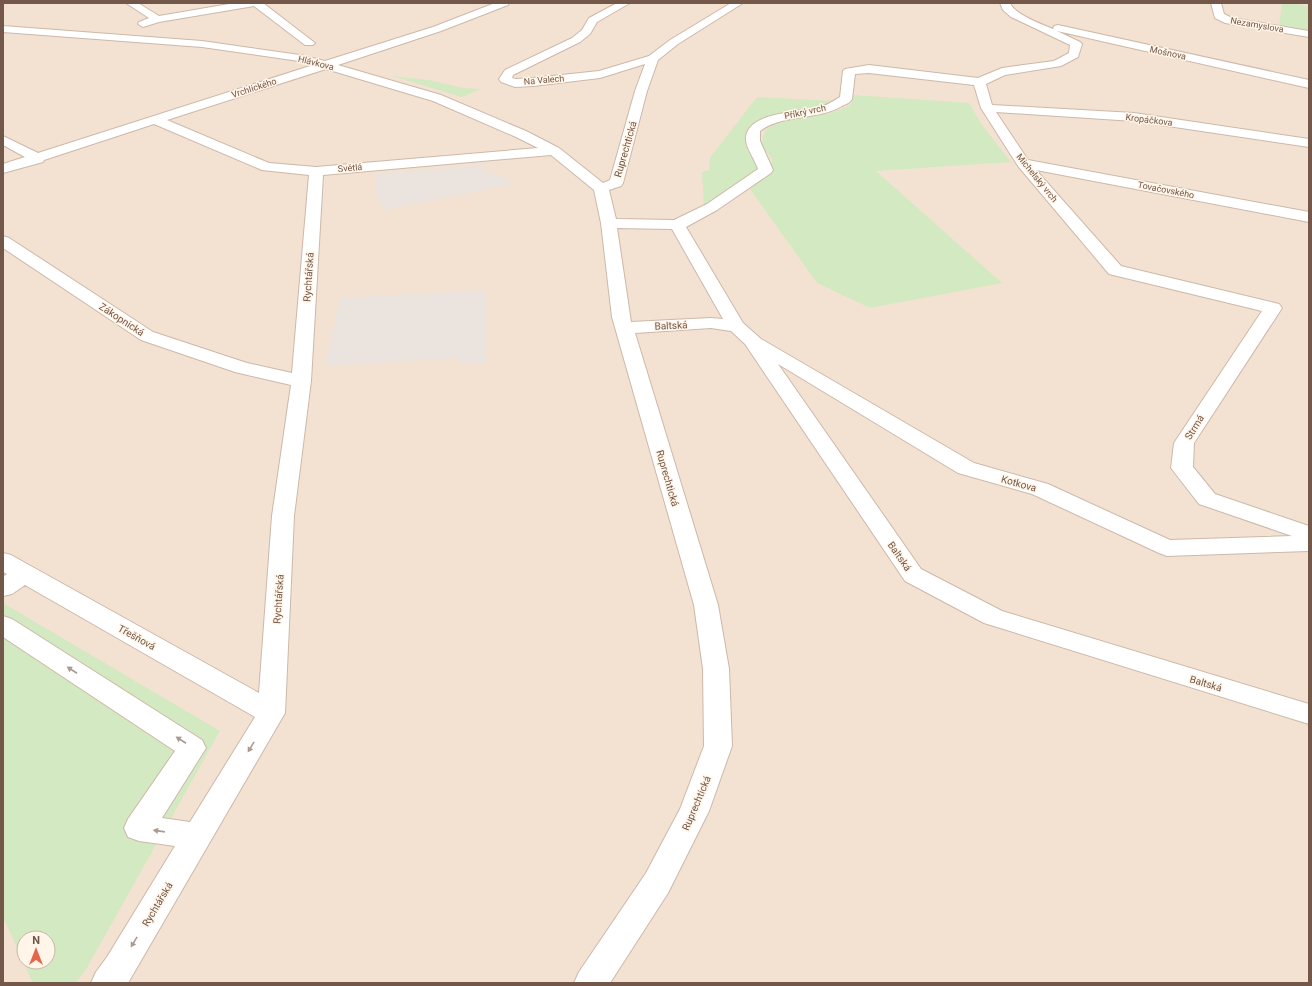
<svg xmlns="http://www.w3.org/2000/svg" width="1312" height="986" font-family="Roboto,sans-serif">
<style>
.residential{fill:#f3e2d1;fill-rule:evenodd}
.industrial{fill:#ebe3dd}
.green{fill:#d3e9c1;fill-rule:evenodd}
.lines{fill:none;stroke-linecap:round;stroke-linejoin:round}
.minor-casing{stroke:#cdb8a9;stroke-width:2}
.minor{fill:#fff;fill-rule:evenodd}
.oneway{fill:#ab9a92}
.labels{text-anchor:middle;stroke-width:3;stroke-linejoin:round;paint-order:stroke}
.far-street-label{font-size:9px;fill:#735749;stroke:#fff5e8}
.street-label{font-size:10px;fill:#735749;stroke:#fff5e8}
</style>
<rect width="100%" height="100%" fill="#fcf1e3"/>
<path class="residential" d="M3,3H1309V983H3ZM24,938H48V962H24Z"/>
<path class="industrial" d="M483,165L485,172L506,177L513,184L384,210L378,202L375,174Z
M485,290V363L460,364V358L325,366L340,298Z"/>
<path class="green" d="M1282,3H1293L1309,6V32L1279,26Z
M392,76L429,80L463,88L481,89L462,97Z
M854,95L969,103L982,125L1011,162L876,171L1002,283L870,308L817,283L750,189L769,175L772,159L761,145L765,130L782,120L830,113L847,107L852,102Z
M757,97L835,101L826,106L758,124L760,164L756,174L704,208L702,172L710,170L709,162L712,155Z
M3,603L220,731L85,971L75,983H33L3,917ZM24,938H48V962H24Z"/>
<g class="lines">
<g class="minor-casing">
<path id="minor" d="M126,3H138L159,16L235,3H263L315,43L313,45H305L254,6L159,22L143,27L138,24L139,22L149,18Z
M495,3H509L508,5L441,31L338,65L441,95L526,131L559,148L603,183L610,180L635,91L645,64L600,78L533,86L515,87L501,82L499,79L505,70L572,38L582,30L589,18L617,3H630L597,22L590,34L580,42L513,75L512,78L516,79L533,78L599,71L649,56L670,40L731,3H743L678,44L658,60L647,91L623,183L621,186L609,190L616,219L674,220L707,204L758,169C755,160 747,149 746,141C743,112 799,112 818,108C826,106 833,101 840,97L843,71L845,69L869,65L978,78L1002,68L1054,61L1069,53L1070,45L1011,17L1003,10L1000,3H1010C1015,15 1042,24 1053,29L1054,26L1058,25L1309,80V88L1057,31L1080,42L1082,44L1078,57L1061,66L1005,75L986,84L992,105L1134,113L1309,139V147L1134,121L996,112L1028,160L1309,212V222L1036,170L1121,266L1279,304L1282,308L1194,443L1193,467L1215,494L1309,526V551L1167,556L1159,553L1032,494L958,473L778,364L921,569L1002,611L1309,704V724L984,623L905,581L745,344L731,331L711,328L635,333L718,605L729,669L732,746L709,811L668,893L610,983H574L579,972L646,873L680,809L704,746L703,669L694,605L612,317L601,223L594,190L551,155L323,175L311,381L294,516L285,713L128,983H91L96,972L107,957L175,846L139,841L128,837L124,828L128,819L175,751L3,637V616L12,619L202,740L206,748L162,818L190,822L255,717L25,585L12,594L3,596V577L7,574L3,572V553L11,555L259,693L272,516L291,385L235,372L141,340L3,248V236L9,238L153,332L247,363L292,373L309,175L262,170L154,124L44,160L43,162L3,173V164L25,157L3,145V136L38,153L313,65L299,61L202,47L3,32V26L202,41L300,55L325,61L433,27ZM326,69L433,101L516,137L538,148L316,167L269,163L167,120ZM869,73L974,85L981,108L1018,166L1109,274L1262,311L1174,443L1171,468L1199,504L1292,536L1170,540L1048,484L974,463L761,339L743,323L686,227L717,210L771,173L773,170L760,141V131C784,113 817,121 842,106C846,104 850,103 852,99L855,74ZM617,228L672,229L723,319L711,318L631,322Z
M1211,3H1221L1224,14L1232,18L1309,31V37L1225,23L1215,18Z"/>
</g>
<use href="#minor" class="minor"/>
</g>
<defs><path id="oneway-solid" d="M-6-.8H1V-3.2L6.5 0L1 3.2V.8H-6Z"/></defs>
<g class="oneway">
<use href="#oneway-solid" transform="translate(72 670) rotate(-147)"/>
<use href="#oneway-solid" transform="translate(181 740) rotate(-147)"/>
<use href="#oneway-solid" transform="translate(251 747) rotate(121)"/>
<use href="#oneway-solid" transform="translate(159 831) rotate(-172)"/>
<use href="#oneway-solid" transform="translate(134 942) rotate(121)"/>
</g>
<g class="labels">
<g class="far-street-label">
<text transform="translate(1257 25) rotate(10)" y="3">Nezamyslova</text>
<text transform="translate(1168 53) rotate(12)" y="3">Mošnova</text>
<text transform="translate(316 63) rotate(14)" y="3">Hlávkova</text>
<text transform="translate(544 80) rotate(-5)" y="3">Na Valech</text>
<text transform="translate(254 88) rotate(-18)" y="3">Vrchlického</text>
<text transform="translate(805 112) rotate(-12)" y="3">Příkrý vrch</text>
<text transform="translate(1149 120) rotate(7)" y="3">Kropáčkova</text>
<text transform="translate(350 168) rotate(-5)" y="3">Světlá</text>
<text transform="translate(1037 178) rotate(51)" y="3">Michelský vrch</text>
<text transform="translate(1166 190) rotate(11)" y="3">Tovačovského</text>
</g>
<g class="street-label">
<text transform="translate(625 149) rotate(-74)" y="4">Ruprechtická</text>
<text transform="translate(308 277) rotate(-86)" y="4">Rychtářská</text>
<text transform="translate(122 319) rotate(33)" y="4">Zákopnická</text>
<text transform="translate(671 325) rotate(-3)" y="4">Baltská</text>
<text transform="translate(1194 427) rotate(-58)" y="4">Strmá</text>
<text transform="translate(668 478) rotate(74)" y="4">Ruprechtická</text>
<text transform="translate(1019 483) rotate(16)" y="4">Kotkova</text>
<text transform="translate(900 556) rotate(55)" y="4">Baltská</text>
<text transform="translate(278 599) rotate(-86)" y="4">Rychtářská</text>
<text transform="translate(137 637) rotate(29)" y="4">Třešňová</text>
<text transform="translate(1206 683) rotate(17)" y="4">Baltská</text>
<text transform="translate(696 803) rotate(-67)" y="4">Ruprechtická</text>
<text transform="translate(157 904) rotate(-59)" y="4">Rychtářská</text>
</g>
</g>
<rect width="1312" height="986" fill="none" stroke="#735749" stroke-width="8"/>
<g transform="translate(36 950)"><circle r="19" fill="#fff5e8" stroke="#c7b6a8"/>
<path d="M0-3L7 15L0 10L-7 15Z" fill="#e46649"/>
<text y="-6" font-size="11" font-weight="bold" text-anchor="middle" fill="#735749">N</text>
</g>
</svg>
